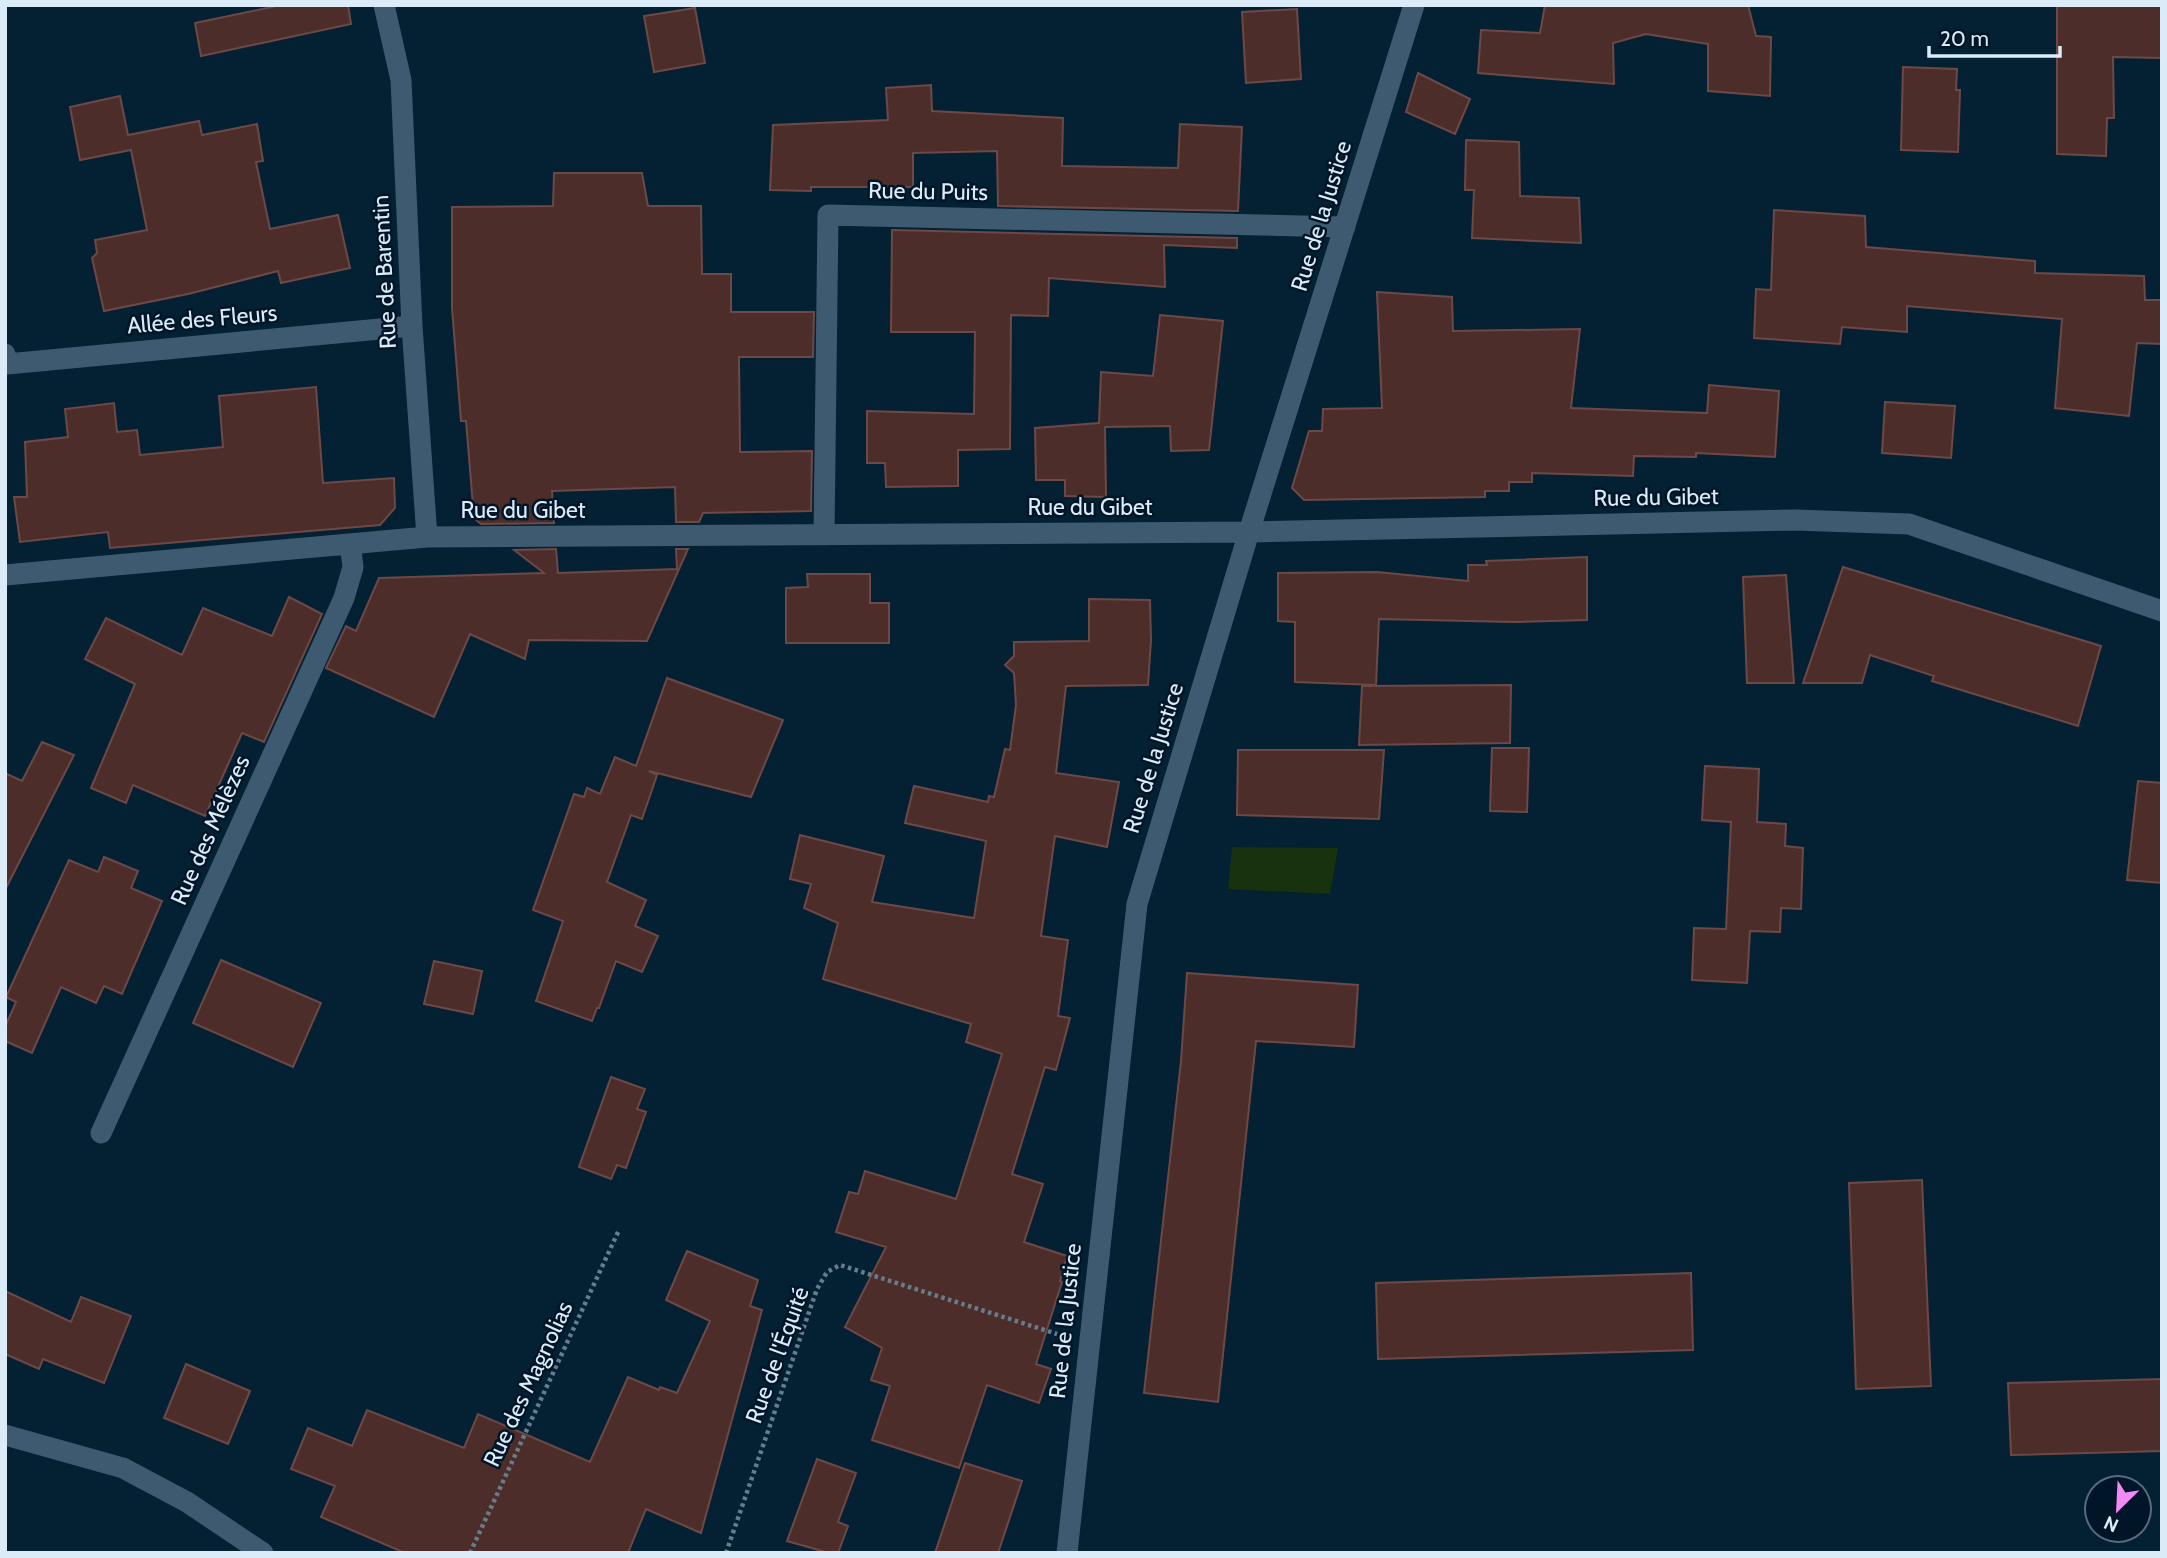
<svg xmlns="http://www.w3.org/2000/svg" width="2167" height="1558" font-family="Cabin,sans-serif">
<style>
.green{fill:#17320c}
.building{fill:#4d2d2a;stroke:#6c4946;stroke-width:2}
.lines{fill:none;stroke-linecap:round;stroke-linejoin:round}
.path{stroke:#677d8e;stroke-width:4.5;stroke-dasharray:3.5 3.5;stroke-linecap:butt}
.minor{stroke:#3e5a70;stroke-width:21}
.labels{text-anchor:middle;stroke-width:5;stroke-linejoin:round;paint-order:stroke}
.street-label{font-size:23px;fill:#dbebf8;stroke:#001628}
</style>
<rect width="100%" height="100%" fill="#042033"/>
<path class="green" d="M1232,847L1338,848L1330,894L1228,889Z"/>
<path class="building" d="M281,5H348L351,24L201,56L195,23Z
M1545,5H1748L1756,36L1771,37L1770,96L1708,91V44L1646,34L1613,43L1614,84L1478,73L1481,30L1540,33Z
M2057,5H2162V58L2113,57L2114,118H2107L2106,156L2057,154Z
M695,8L705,63L654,72L644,16Z
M1297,9L1301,79L1246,83L1242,12Z
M1903,67L1957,69L1956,90H1960L1958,152L1901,150Z
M1418,73L1470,99L1455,134L1406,112Z
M931,85L932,111L1063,118L1062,166L1178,168L1180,124L1242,127L1238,211L998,206L997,151L913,153V187H811V191L770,190L773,125L888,120L886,88Z
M120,96L128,135L199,121L202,135L257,124L263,161L256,162L270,229L338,215L350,268L281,283L278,271L188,294L104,311L92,258L97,253L95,240L147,230L131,150L80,160L70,107Z
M1466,140L1519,142L1520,196L1579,198L1581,243L1472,238L1474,190H1465Z
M554,173H642L648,206H701L702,274H731V312H814L813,357H739L740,452L812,451L811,511L703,513L699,522H676L675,487L552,491L554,523L481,524L474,518L466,421H461L452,308V207L553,206Z
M1774,210L1865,216L1866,247L2035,261V273L2144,276L2145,300H2162V344L2137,343L2129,416L2055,408L2062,319L1907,306V332L1842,327L1840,344L1754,338L1756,289L1771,290Z
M892,230L1237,238V248L1164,245L1165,287L1049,278L1048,316L1011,315L1010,449L958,450V486L886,487L885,463H867V411L974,414L975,332H891Z
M1377,292L1452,297L1453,331L1580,329L1571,408L1707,413L1709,385L1779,391L1775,457L1696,453V457L1634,456L1633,476L1532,473V482H1509V491H1485V497L1304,500L1292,488L1309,431H1322L1323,409L1382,408Z
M1160,315L1223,321L1209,450L1171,451L1170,426L1105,427L1106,497L1065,496V480H1036L1035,428L1099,423L1101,372L1153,376Z
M316,387L323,483L394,478L395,508L380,525L110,548L108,532L20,542L14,497H27L25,442L68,437L65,409L114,403L117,432L137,430L140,455L223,447L219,396Z
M1885,402L1955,406L1951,458L1882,453Z
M556,549L558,573L677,569L676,549H688L647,641L529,640L525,659L470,634L434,717L326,668L346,626L356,631L379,578L544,573L514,550Z
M1587,557V620L1514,622L1379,619L1376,685L1295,682V622L1278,621V573L1377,572L1468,581V565H1487L1486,561Z
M1843,567L2101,646L2078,726L1932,681L1934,676L1870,655L1862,683H1803Z
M807,574H870V603H889V643H786V588L808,587Z
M1786,575L1794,683H1747L1743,577Z
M289,597L322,614L264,742L242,733L205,816L133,785L126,803L91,788L135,684L85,659L106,618L182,655L203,608L272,636Z
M1089,599L1150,600L1151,640L1148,685L1066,686L1056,773L1119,782L1107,847L1055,836L1041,936L1068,940L1058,1016L1070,1018L1056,1070L1045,1067L1012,1174L1043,1184L1024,1242L1067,1256L1060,1281L1062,1282L1036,1364L1051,1369L1039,1403L987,1385L959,1468L872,1440L890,1386L871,1380L882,1348L845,1327L886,1247L836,1232L849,1192L858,1194L865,1171L956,1199L1002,1054L966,1042L971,1024L823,979L838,923L804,908L811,884L790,879L800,835L884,856L872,902L974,918L986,841L905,823L914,786L988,802L989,796L994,797L1005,749L1010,750L1016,705L1014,673L1005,665L1014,656V642L1089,641Z
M667,678L783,720L751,797L649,771L657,775L642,819L631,815L607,882L646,900L635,926L658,936L642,972L616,961L599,1008H597L592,1021L536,1001L563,921L533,910L574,794L584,797L587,788L600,794L615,757L636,766Z
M1511,685L1510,743L1359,745L1362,686Z
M42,742L74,755L5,890V773L22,781Z
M1492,748H1529L1527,812L1490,811Z
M1238,750H1384L1379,819L1237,815Z
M1705,766L1759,769L1757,822L1786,824L1785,846L1803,848L1801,909L1781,908L1780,932L1750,931L1747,983L1692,980L1694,928L1726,929L1731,822L1702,820Z
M2138,781L2162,783V883L2127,880Z
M104,857L138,871L131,888L162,901L122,994L104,986L96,1003L61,987L32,1053L5,1041V1027L16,1002L6,997L69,860L98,872Z
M221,960L321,1003L293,1067L193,1023Z
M434,961L482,971L473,1014L424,1004Z
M1187,973L1358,985L1354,1047L1256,1041L1218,1402L1144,1393L1181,1061Z
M611,1077L645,1089L637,1109L646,1112L626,1168L617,1165L611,1179L579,1167Z
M1922,1180L1931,1386L1856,1389L1849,1183Z
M687,1251L758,1280L750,1306L762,1310L701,1533L646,1509L628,1553H405L321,1517L335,1486L291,1469L308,1428L352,1446L367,1410L464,1448L478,1414L590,1462L628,1377L659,1390L660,1387L677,1393L710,1321L666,1300Z
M1691,1273L1693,1350L1378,1359L1376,1283Z
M5,1291L71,1322L81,1297L131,1316L104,1383L43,1359L39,1369L5,1354Z
M186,1364L250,1391L228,1444L164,1418Z
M2162,1379V1451L2011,1455L2008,1383Z
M817,1459L856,1473L838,1522L848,1526L838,1553H829L787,1541Z
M965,1463L1022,1481L998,1553H935Z"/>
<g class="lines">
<path class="path" d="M470,1553L619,1230
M726,1553L817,1289L827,1272L840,1265L1057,1334"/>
<path class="minor" d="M384,5L401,80L412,326L427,537
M5,354L7,364L412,326
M824,535L828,215L1345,227
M5,575L427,537L1249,532L1795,520L1909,524L2162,611
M101,1133L344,598L353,567L350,544
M5,1435L123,1468L187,1502L263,1553
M1067,1553L1137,904L1249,532L1414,5"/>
</g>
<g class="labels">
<g class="street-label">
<text transform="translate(928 191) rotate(1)" y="8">Rue du Puits</text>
<text transform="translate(1321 216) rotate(-73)" y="8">Rue de la Justice</text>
<text transform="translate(384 272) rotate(-93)" y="8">Rue de Barentin</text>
<text transform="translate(202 319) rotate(-5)" y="8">Allée des Fleurs</text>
<text transform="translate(1656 497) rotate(-1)" y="8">Rue du Gibet</text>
<text x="1090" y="515">Rue du Gibet</text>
<text x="523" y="518">Rue du Gibet</text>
<text transform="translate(1153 758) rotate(-73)" y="8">Rue de la Justice</text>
<text transform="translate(210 830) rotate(-66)" y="8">Rue des Mélèzes</text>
<text transform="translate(1065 1321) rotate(-84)" y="8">Rue de la Justice</text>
<text transform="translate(777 1355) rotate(-70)" y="8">Rue de l'Équité</text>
<text transform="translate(528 1384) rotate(-65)" y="8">Rue des Magnolias</text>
</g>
</g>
<rect width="2167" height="1558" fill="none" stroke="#dbebf8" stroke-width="14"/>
<g transform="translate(2118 1509) rotate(204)"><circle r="33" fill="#001628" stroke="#586b7b" stroke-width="2"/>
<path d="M0-5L12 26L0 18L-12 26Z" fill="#f18af4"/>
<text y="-10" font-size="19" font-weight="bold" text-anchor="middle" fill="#dbebf8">N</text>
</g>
<path d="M1929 46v10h131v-10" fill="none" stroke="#dbebf8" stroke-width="3.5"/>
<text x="1940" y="46" font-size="21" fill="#dbebf8" stroke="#001628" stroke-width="5" paint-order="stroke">20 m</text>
</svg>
